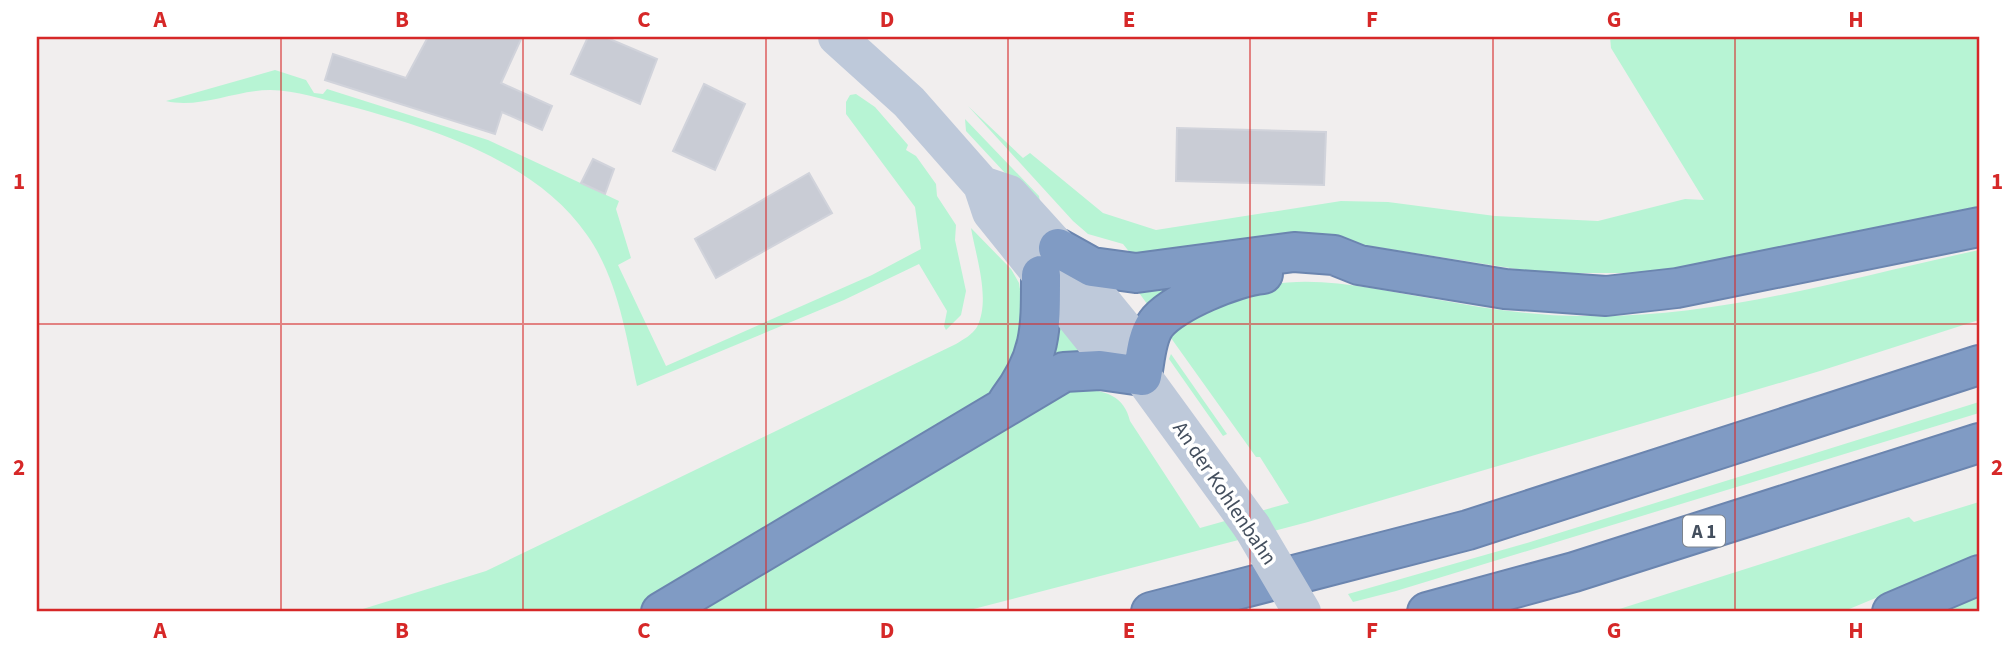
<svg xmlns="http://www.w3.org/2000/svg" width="2016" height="649" font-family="'Source Sans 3',sans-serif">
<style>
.green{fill:#b7f4d4}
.building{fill:#c9ccd5;stroke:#d1d3db;stroke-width:2}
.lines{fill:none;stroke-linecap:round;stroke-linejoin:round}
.motorway-casing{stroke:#6b85af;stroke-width:42}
.secondary{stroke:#bec9da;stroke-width:38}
.motorway{stroke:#809bc4;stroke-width:38}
.secondary-bridge{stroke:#bec9da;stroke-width:38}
.grid{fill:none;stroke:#d62828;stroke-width:2;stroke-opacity:0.55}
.labels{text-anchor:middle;stroke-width:7;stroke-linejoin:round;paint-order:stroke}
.shield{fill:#fff;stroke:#7c848e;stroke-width:2}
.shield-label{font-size:19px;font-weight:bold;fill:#444f5e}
.street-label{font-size:21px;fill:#444f5e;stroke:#fff}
.neatline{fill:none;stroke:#d62828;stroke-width:2.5}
.grid-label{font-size:23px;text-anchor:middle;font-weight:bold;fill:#d62828}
</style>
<rect width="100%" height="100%" fill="#f1eeee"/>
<path class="green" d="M1610,37H1979V206L1711,263L1644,273H1542L1344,242L1131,254L1123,244L1088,234L1073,221L968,106L1023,158L1030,153L1103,213L1156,230L1341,201L1388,202L1495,216L1598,221L1685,199L1704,200L1611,48Z
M275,70L306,80L314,93L323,94L327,89L488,140L619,201L616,209L631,258L618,265L666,366L872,275L921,249L915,207L846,114V102L850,95L856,94L875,107L908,145L906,150L916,156L936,184L937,196L956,225L955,240L966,291L961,315L946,330L944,326L947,311L919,264L844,300L637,386C626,335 618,279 587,235C536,161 432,128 349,106C324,100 296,90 270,90C235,90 200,109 166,101Z
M965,119L1039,196L1040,202L1033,203L966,131Z
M971,228L1011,269L1019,283L1023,308L1017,357L984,400L638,612H353L486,571L956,344C964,339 972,335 977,327C991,300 976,257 971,228Z
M1979,250V320L1820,371L1308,522L962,612H697L1065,391C1093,388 1123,389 1130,421L1200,528L1289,503L1260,457H1256L1171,338C1193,309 1229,292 1266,285C1323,275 1378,290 1434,299C1482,308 1533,316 1582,316C1716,319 1849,278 1979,250Z
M1178,285L1150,308L1137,290Z
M1061,323L1085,350L1049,366Z
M1171,354L1227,434L1223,436L1169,359Z
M1979,402V413L1396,591L1353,602L1348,594L1527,543Z
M1979,502V555L1842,612H1610L1909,517L1914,522Z
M1979,594V612H1935Z"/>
<path class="building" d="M428,37H522L501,83L552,106L542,130L502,112L495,134L325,80L333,54L406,78Z
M588,37H605L657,59L640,104L571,74Z
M704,84L745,104L715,170L673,151Z
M1177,128L1326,132L1324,185L1176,181Z
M593,159L614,169L605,194L581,183Z
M809,173L832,213L716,278L695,239Z"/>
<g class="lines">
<g class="motorway-casing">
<path id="motorway" d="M1058,248L1092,267L1136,273L1294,252L1334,255L1359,265L1505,289L1606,296L1677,288L1979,227
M1008,401C1042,357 1041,328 1041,275
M661,612L1064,372L1100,370L1142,376C1145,361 1146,337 1156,324C1172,302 1237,276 1263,274
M1151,612L1468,530L1979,365
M1427,612L1574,572L1979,443
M1892,612L1979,575"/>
</g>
<path class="secondary" d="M837,37L909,102L982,185L991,212L1106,355L1142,376L1252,527
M982,185L1009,194L1058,248L1135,342L1142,376"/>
<use href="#motorway" class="motorway"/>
<path class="secondary-bridge" d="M1252,527L1302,612"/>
</g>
<path class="grid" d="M281,37V612M523,37V612M766,37V612M1008,37V612M1250,37V612M1493,37V612M1735,37V612M37,324H1979"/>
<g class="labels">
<rect class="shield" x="1683" y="515.5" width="42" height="31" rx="5"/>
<g class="shield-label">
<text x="1704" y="538">A 1</text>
</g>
<g class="street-label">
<text transform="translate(1225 493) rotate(56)" y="7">An der Kohlenbahn</text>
</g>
</g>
<rect width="2016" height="649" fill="none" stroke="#ffffff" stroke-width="77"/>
<rect x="38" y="38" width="1940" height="572" class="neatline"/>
<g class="grid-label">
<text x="160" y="27">A</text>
<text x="402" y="27">B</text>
<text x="644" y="27">C</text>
<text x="887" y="27">D</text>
<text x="1129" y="27">E</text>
<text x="1372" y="27">F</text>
<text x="1614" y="27">G</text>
<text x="1856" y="27">H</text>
<text x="19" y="189">1</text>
<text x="1997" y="189">1</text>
<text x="19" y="475">2</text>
<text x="1997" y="475">2</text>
<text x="160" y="638">A</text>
<text x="402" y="638">B</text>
<text x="644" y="638">C</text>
<text x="887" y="638">D</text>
<text x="1129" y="638">E</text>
<text x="1372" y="638">F</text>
<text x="1614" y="638">G</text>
<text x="1856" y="638">H</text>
</g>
</svg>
